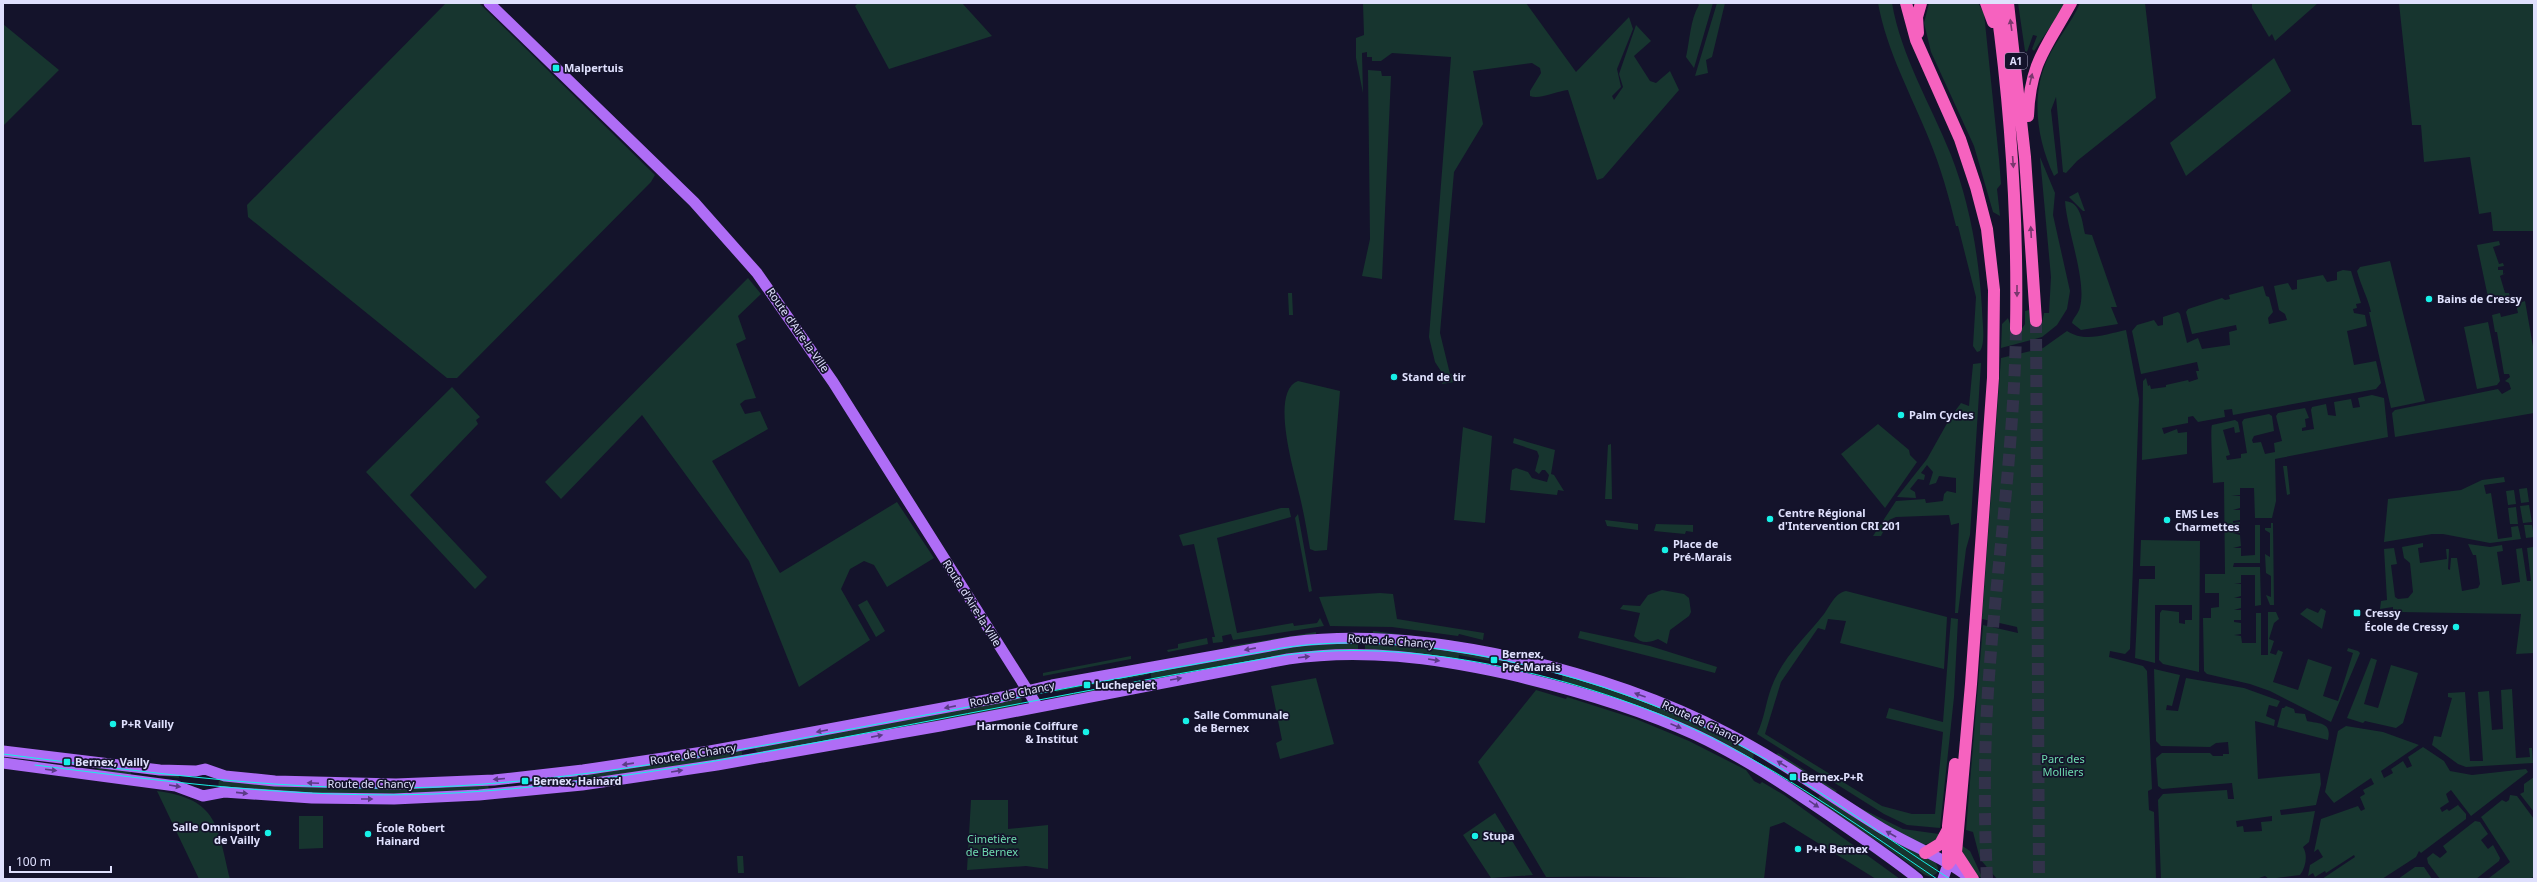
<svg xmlns="http://www.w3.org/2000/svg" width="2537" height="882" font-family="'Noto Sans',sans-serif">
<style>
.green{fill:#17352f;fill-rule:evenodd}
.lines{fill:none;stroke-linecap:round;stroke-linejoin:round}
.highway-tunnel{stroke:#32324a;stroke-width:12;stroke-dasharray:12 6;stroke-linecap:butt}
.major{stroke:#af6df6;stroke-width:11}
.highway{stroke:#f662bf;stroke-width:12}
.tram{stroke:#17f1e7;stroke-width:1}
.oneway{fill:#7a376e}
.oneway2{fill:#5a3b86}
.poi-dot{fill:#17f1e7;stroke:#14132b;stroke-width:1.5}
.labels{text-anchor:middle;stroke-width:3.5;stroke-linejoin:round;paint-order:stroke}
.shield{fill:#14132b;stroke:#a2a2be;stroke-width:1}
.shield-label{font-size:10px;font-weight:bold;fill:#dfe0fd}
.poi-label{font-size:11px;font-weight:bold;fill:#dfe0fd;stroke:#14132b;text-anchor:start}
.street-label{font-size:11px;fill:#dfe0fd;stroke:#14132b}
.park-label{font-size:11px;fill:#6edbaf;stroke:#14132b}
</style>
<rect width="100%" height="100%" fill="#14132b"/>
<path class="green" d="M446,3H479L655,175L651,182L457,378H447L248,217L247,205Z
M858,3H962L992,36L889,69L855,6Z
M1363,3H1526L1576,72L1629,17L1633,29L1617,69L1621,87L1612,96L1614,100L1623,87L1619,74L1636,25L1651,41L1634,56L1650,81L1656,83L1670,71L1679,90L1603,178L1597,180L1568,90C1557,91 1539,100 1530,96V91L1541,73L1540,68L1532,63L1473,71L1483,124L1454,172L1440,333L1450,374L1458,375L1454,382L1441,384L1446,379L1435,362L1429,337L1451,57L1392,53L1381,61H1372V57H1367V52L1362,53L1363,93L1356,58V38L1364,35Z
M1697,3H1713L1694,68L1686,57C1690,40 1690,20 1699,5Z
M1717,3H1725L1712,57L1706,60L1708,73L1695,76Z
M1878,3H1892C1901,56 1931,105 1951,155C1970,204 1979,257 1982,309C1982,320 1986,342 1980,351L1977,352L1973,346L1976,297L1958,226H1956C1949,197 1941,168 1929,139C1911,94 1887,52 1878,3Z
M1929,3H1978L1984,13L1999,159L2001,184L1997,189L2000,216L1993,212L1974,146L1931,52L1924,23Z
M2018,3H2066L2034,51L2032,49L2037,36L2033,35L2027,52L2025,51Z
M2080,3H2145L2156,98L2077,161L2066,173L2063,172L2056,97L2051,110L2058,173L2054,176C2037,140 2030,95 2048,58C2057,39 2072,22 2080,3Z
M2252,3H2318L2275,41L2272,34L2269,37L2252,8Z
M2399,3H2534V231H2493L2491,212L2479,214L2470,157L2424,162L2421,125H2412Z
M3,24L59,70L3,126Z
M2274,58L2291,91L2186,176L2170,143Z
M1368,70L1381,71L1382,76H1391L1382,279L1362,276L1370,239Z
M2040,157L2055,193L2053,215L2070,291L2067,309L2057,325L2042,337L2001,348L2002,324L2008,318L2011,327L2021,330L2025,324V311L2029,310L2031,322L2042,323L2044,313H2049L2051,277Z
M2078,192L2085,211H2083L2069,197Z
M2065,201C2081,202 2082,221 2085,234L2092,235L2117,307H2111L2118,324L2081,330L2072,323C2073,318 2079,313 2080,307C2087,281 2067,231 2065,201Z
M2499,241L2500,245L2493,247L2499,264L2503,263L2504,266L2498,267V270H2503V274L2506,273L2500,276L2505,293H2509L2510,298L2489,302L2477,245Z
M2390,261L2425,401L2391,408L2369,312H2371C2368,298 2361,286 2357,271L2360,267Z
M2343,270L2351,271L2361,303L2356,304L2357,308L2353,309L2354,313L2365,315L2367,326L2347,331L2354,365L2376,361L2381,383L2376,389L2233,415L2232,409L2224,410L2225,417L2198,422L2193,416L2188,417V423L2162,428L2164,434L2177,429L2178,433L2187,432V454L2142,460L2143,381L2146,378L2148,386L2150,385L2151,389L2166,387V385L2188,380L2189,382L2198,379L2196,371H2199L2197,362L2141,374L2132,331L2137,325L2154,320L2158,326L2163,325V317L2178,312L2180,314L2187,343L2198,338L2202,349L2230,345L2229,332L2237,330L2236,325L2192,334L2186,312L2188,309L2222,298L2225,300L2230,299L2229,295L2263,286L2266,296L2269,297L2273,312L2268,318L2269,324L2287,320L2285,314L2279,310L2274,286L2288,283L2292,290L2297,289V280L2323,275L2327,282L2337,280V272Z
M748,278L761,294L738,316L746,339L736,344L756,398L745,400L740,404L745,414L760,411L768,429L712,461L780,573L897,502L934,558L887,587L874,565L864,561L850,569L841,589L870,640L799,687L749,561L642,415L561,499L545,482Z
M1288,293H1292L1293,315H1289Z
M2525,301L2534,352V413L2395,437L2392,413L2395,410L2498,389L2502,394L2511,389L2509,383L2505,381L2510,377L2509,374H2504L2497,332H2495L2492,315L2500,313L2501,317L2518,313L2516,304Z
M2488,322L2500,381L2497,385L2477,389L2464,327Z
M2126,330L2139,399L2130,649L2125,654L2110,651L2109,657L2143,666L2147,671L2152,789L2148,791L2149,810L2154,812L2156,879H1997L1980,859L1973,832L1966,830L1983,625L2018,633L2017,627L1982,619L2001,358L2043,348L2067,331C2085,343 2106,334 2126,330Z
M1981,363L1970,535L1966,549L1958,613H1955L1959,523L1951,525L1949,515L1896,517L1889,520L1881,536H1873L1896,501L1925,499L1926,503L1943,501L1944,494L1947,491L1956,493V478L1939,476L1936,483L1929,485L1933,472L1927,465L1921,473L1925,475L1924,480L1918,479L1910,489L1915,492L1916,498L1897,497L1927,459L1950,418L1961,403L1969,406L1973,364Z
M1298,381L1340,391L1327,550L1315,551L1310,549C1307,531 1304,514 1300,497C1295,474 1269,392 1298,381Z
M452,387L480,417L476,420L478,424L410,495L487,577L475,589L366,472Z
M2372,395L2384,398L2388,437L2275,459L2276,501L2272,518H2255L2254,488H2240V495H2231L2240,496V508L2233,510H2240V520L2233,521V523L2240,522V533H2233L2240,535L2241,546L2233,548H2241V556L2255,555V525H2260V563H2234L2233,567H2260L2261,605L2255,606V575H2241V583H2234L2241,584V596L2234,598H2241V608L2234,610H2241V620H2234V622L2241,623V634L2234,635L2241,636L2242,643H2256V613H2261V655H2268V612H2276L2279,619L2274,623L2269,639L2274,641L2270,653L2276,655L2278,650L2283,652L2273,682L2298,690L2308,659L2332,667L2323,696L2338,701L2353,653L2347,651L2348,648L2358,651L2360,653L2331,722L2270,691L2250,684L2207,674L2204,671L2203,618H2211V608L2219,607V593H2205V574H2225L2224,482L2213,483C2213,474 2210,429 2212,425L2235,420L2238,422L2240,432L2235,433L2234,427L2223,430L2230,455L2226,456L2227,460L2241,458V454L2247,453L2242,422L2244,419L2269,414L2272,416L2274,431L2254,436L2252,440L2253,443L2261,442L2265,454L2275,452L2274,443L2282,441L2276,416L2278,413L2305,408L2309,418L2305,419L2306,427L2302,428V431L2314,429L2311,410L2312,407L2326,404L2328,415L2336,416L2334,402L2351,399L2353,408L2360,407L2358,398Z
M1878,424L1909,450L1910,455L1917,462L1885,508L1841,454Z
M1463,427L1492,436L1485,523L1454,520Z
M1514,438L1555,450L1551,474L1554,475L1564,491L1558,490L1557,495L1510,490L1512,470L1516,468L1528,472L1532,478L1547,482L1549,475L1545,470H1542L1539,474L1535,471L1539,456L1537,451L1513,443Z
M1611,444L1612,499H1605L1608,445Z
M2283,466H2287L2290,494L2287,495Z
M2504,477L2505,482L2484,485L2486,494L2491,493L2498,539L2512,537L2511,527L2518,526L2521,539L2490,543L2443,534H2432L2384,542L2388,499L2461,490L2482,480Z
M2527,488L2529,502L2521,503L2519,489Z
M2514,490L2516,504L2508,505L2506,491Z
M2529,505L2532,522L2523,523L2520,506Z
M2516,507L2518,524H2510L2508,508Z
M1281,508H1289L1291,517L1217,538L1237,633L1293,623L1294,626L1317,623L1320,618L1324,626L1233,640L1231,634L1222,636L1223,642L1213,643L1212,637H1215L1194,544L1183,546L1179,535Z
M1298,514L1312,591L1309,592L1295,518Z
M1605,520L1638,524V530L1607,526Z
M2271,523H2273L2274,605H2270L2266,595L2271,597V576L2266,573L2265,554L2270,557V533L2265,530V528H2271Z
M1656,524L1693,525V532L1686,531L1685,534L1654,531Z
M2524,525H2532L2534,537L2526,538Z
M2141,540L2200,541L2199,672L2163,664L2159,660L2160,613L2162,610L2179,612V623L2185,624V620H2192V605H2155V663L2135,658L2139,579H2155V566H2140Z
M2423,543V547L2418,548L2420,563L2447,559L2446,549H2449L2448,569L2450,570L2451,558H2457L2462,591L2478,588L2480,584L2476,555H2473L2468,544L2490,547L2502,545L2503,551L2497,552L2502,585L2520,582L2516,549L2522,548L2527,581H2531L2527,548L2533,547L2534,653L2516,654L2521,614L2399,612L2393,611V607L2380,609L2381,601L2387,600L2384,549L2394,548L2397,564L2391,565L2395,597L2398,599L2408,598L2413,592L2410,563L2404,558L2402,547Z
M1662,590L1684,594L1689,598L1691,612L1689,616L1670,630L1667,644L1658,639C1649,643 1641,644 1634,636L1640,613L1620,609L1623,605L1640,606L1648,595Z
M1846,591L1947,617L1944,669L1840,643L1846,621L1828,619L1825,630L1818,628L1781,682L1765,734L1882,806L1912,814H1935L1943,732L1886,718L1889,708L1943,722L1951,618L1958,619L1954,697L1940,828L1907,825L1884,814L1757,734C1765,718 1766,698 1774,681C1786,654 1806,637 1824,614C1830,606 1835,593 1846,591Z
M1380,593L1393,594L1397,619L1484,633L1483,640L1459,634L1458,636L1392,627L1330,626L1319,597Z
M867,600L885,631L876,637L858,605Z
M2307,608L2318,613L2321,608L2326,611L2322,629L2300,614Z
M1373,631L1463,642L1462,644H1474V647L1408,636L1373,633Z
M1580,631L1650,646L1717,667L1715,673L1578,638Z
M1316,632V635L1230,649V646Z
M1207,638L1208,644L1168,652L1167,650L1178,648V644Z
M1358,641V650L1152,681L1150,671L1263,650Z
M1365,641L1442,648L1521,664V667L1459,655L1458,661L1365,650Z
M1131,656V659L1043,676V673Z
M2371,658L2377,660L2364,704L2378,708L2391,665L2418,673L2403,723L2396,728L2365,721L2363,723L2347,718Z
M2154,669L2180,675L2172,706L2167,705L2166,710L2178,711L2186,678L2244,688L2280,701L2277,707L2269,705L2266,716L2275,720L2274,726L2255,721L2258,779L2320,773L2321,784L2316,805L2280,810L2281,815L2315,811L2309,842L2303,847C2308,855 2306,867 2300,875L2269,879L2265,876L2256,879H2161L2158,800L2163,794L2227,790L2228,799H2234L2232,783L2162,789L2158,786L2156,758L2162,753H2210L2213,756H2223V754H2229L2228,742L2216,743L2210,747L2161,746L2156,741ZM2272,816V821L2261,822L2262,831L2244,832L2243,826L2237,827L2236,821Z
M1146,672L1147,675L1056,692L1055,689Z
M1563,674L1664,707L1754,751L1753,761L1561,684Z
M1316,678L1334,744L1280,759L1276,743L1282,740L1271,686Z
M1148,679V682L1057,699V696Z
M2512,689L2516,758L2530,757L2529,748H2532L2533,763L2466,767L2458,764L2432,745L2434,736L2441,737L2452,698L2448,697V693L2465,692L2470,761H2483L2478,692L2489,691L2492,730L2503,729L2501,690Z
M1536,690L1566,699L1567,697L1636,719L1689,741L1746,770L1754,781L1760,784L1762,782L1784,795L1900,879H1876L1784,822L1770,827L1764,879C1691,879 1619,875 1546,877L1478,762Z
M1021,698L1022,700L1020,706L759,755L753,746Z
M2286,706L2294,709L2295,713L2305,714L2307,721C2320,724 2332,722 2328,740L2277,727L2282,708H2284Z
M2346,726L2383,732L2419,745L2381,771L2384,778L2393,773L2391,769L2403,761L2407,768L2412,766L2408,757L2423,747L2444,761L2450,771L2472,775L2526,769L2528,772L2471,816L2451,790L2446,794L2449,802L2440,808L2442,812L2447,809L2449,811L2458,805L2466,814V819L2421,853L2419,851L2416,857L2382,879H2322L2355,857L2354,855L2326,873L2325,871L2315,877L2313,873L2308,876L2310,865L2323,857L2318,849L2314,852L2321,819L2358,806L2361,811L2365,809L2360,797L2365,794L2363,790L2374,784L2371,778L2334,803L2325,792L2338,731Z
M741,748L743,758L559,785L558,779L496,785Z
M1778,753L1837,791L1835,793L1776,755Z
M1769,760L1936,863L1938,868L1937,873L1931,877L1925,875L1883,845L1763,768L1765,765L1818,798L1820,795L1767,762Z
M97,765L179,775V778L131,772V775L187,783L188,785L96,774Z
M2534,777V812L2520,794L2524,792V784Z
M219,779L488,782L489,792L354,796L218,789Z
M157,791C219,799 217,827 230,879H199Z
M2510,795L2517,796L2534,819V876L2530,879L2489,878L2510,862L2481,817L2502,800L2506,802L2509,800Z
M971,800H1008V829L1048,825V869L1026,866L967,870Z
M1852,804L1903,829L1939,834L1935,841L1924,845L1904,837Z
M1495,813L1533,875L1491,878L1463,835Z
M299,816H323V848L299,849Z
M2475,821L2480,822L2488,834L2481,840L2488,849L2493,845L2500,858L2499,861L2476,879H2440L2428,863L2427,858L2433,853L2440,858L2447,852L2443,846Z
M1961,845L1970,851L1983,879L1967,868Z
M737,856H743L744,873H738Z
M2415,867H2424L2432,879H2398Z"/>
<g class="lines">
<path class="highway-tunnel" d="M2036,321L2039,879
M1987,879C1984,817 1984,754 1988,691C1996,570 2014,450 2016,329"/>
<path class="major" d="M489,3L694,202L757,273L833,382L1038,707
M3,751L160,770L196,771L205,769L225,776L275,781L396,784L494,780L583,770L710,751L1002,697L1052,685L1292,642C1425,625 1609,671 1727,733C1780,760 1828,795 1878,826C1908,845 1944,857 1971,879
M3,763L176,786L203,796L224,792L312,798L394,799L479,795L582,785L717,765L940,726L1288,659C1362,648 1434,658 1507,674C1572,689 1635,707 1696,735C1743,757 1786,786 1829,815C1859,836 1889,856 1918,879
M1943,879L1948,864"/>
<path class="highway" d="M1906,3L1916,40L1960,139L1976,187L1987,229L1994,290L1993,378L1971,684L1956,853L1948,864
M1986,3L1993,22
M1996,3C2011,111 2018,219 2016,329
M2008,3L2025,157L2036,321
M1918,33L1917,17L1921,3
M2028,116C2030,62 2047,47 2071,3
M1925,853L1940,844L1947,831
M1956,853L1973,879
M1948,864V826L1955,764"/>
<path class="tram" d="M3,754C147,772 291,793 437,787C582,780 725,753 867,726C1006,700 1144,673 1282,648C1422,626 1615,678 1738,744C1812,783 1880,834 1950,879
M35,765C168,782 299,799 434,794C578,788 720,761 861,734C1003,707 1144,679 1286,655C1420,636 1599,680 1718,741C1795,780 1866,831 1937,879"/>
</g>
<defs><path id="oneway-solid" d="M-6-.8H1V-3.2L6.5 0L1 3.2V.8H-6Z"/></defs>
<g class="oneway">
<use href="#oneway-solid" transform="translate(2011 25) rotate(-98)"/>
<use href="#oneway-solid" transform="translate(2031 79) rotate(-77)"/>
<use href="#oneway-solid" transform="translate(2013 162) rotate(86)"/>
<use href="#oneway-solid" transform="translate(2031 232) rotate(-93)"/>
<use href="#oneway-solid" transform="translate(2017 291) rotate(90)"/>
</g>
<g class="oneway2">
<use href="#oneway-solid" transform="translate(1250 649) rotate(169)"/>
<use href="#oneway-solid" transform="translate(1304 657) rotate(-7)"/>
<use href="#oneway-solid" transform="translate(1434 660) rotate(9)"/>
<use href="#oneway-solid" transform="translate(1176 679) rotate(-10)"/>
<use href="#oneway-solid" transform="translate(1640 695) rotate(-160)"/>
<use href="#oneway-solid" transform="translate(950 707) rotate(169)"/>
<use href="#oneway-solid" transform="translate(1676 726) rotate(23)"/>
<use href="#oneway-solid" transform="translate(822 731) rotate(169)"/>
<use href="#oneway-solid" transform="translate(877 736) rotate(-11)"/>
<use href="#oneway-solid" transform="translate(628 764) rotate(172)"/>
<use href="#oneway-solid" transform="translate(1782 764) rotate(-148)"/>
<use href="#oneway-solid" transform="translate(51 770) rotate(7)"/>
<use href="#oneway-solid" transform="translate(677 771) rotate(-9)"/>
<use href="#oneway-solid" transform="translate(499 779) rotate(175)"/>
<use href="#oneway-solid" transform="translate(313 783) rotate(-178)"/>
<use href="#oneway-solid" transform="translate(175 786) rotate(9)"/>
<use href="#oneway-solid" transform="translate(242 793) rotate(6)"/>
<use href="#oneway-solid" transform="translate(367 799)"/>
<use href="#oneway-solid" transform="translate(1814 804) rotate(35)"/>
<use href="#oneway-solid" transform="translate(1891 834) rotate(-150)"/>
</g>
<g class="poi-dot">
<rect x="552" y="64" width="8" height="8" rx="2"/>
<circle cx="2429" cy="299" r="4"/>
<circle cx="1394" cy="377" r="4"/>
<circle cx="1901" cy="415" r="4"/>
<circle cx="1770" cy="519" r="4"/>
<circle cx="2167" cy="520" r="4"/>
<circle cx="1665" cy="550" r="4"/>
<rect x="2353" y="609" width="8" height="8" rx="2"/>
<circle cx="2456" cy="627" r="4"/>
<rect x="1490" y="656" width="8" height="8" rx="2"/>
<rect x="1083" y="681" width="8" height="8" rx="2"/>
<circle cx="1186" cy="721" r="4"/>
<circle cx="113" cy="724" r="4"/>
<circle cx="1086" cy="732" r="4"/>
<rect x="63" y="758" width="8" height="8" rx="2"/>
<rect x="1789" y="773" width="8" height="8" rx="2"/>
<rect x="521" y="777" width="8" height="8" rx="2"/>
<circle cx="268" cy="833" r="4"/>
<circle cx="368" cy="834" r="4"/>
<circle cx="1475" cy="836" r="4"/>
<circle cx="1798" cy="849" r="4"/>
</g>
<g class="labels">
<rect class="shield" x="2005" y="53" width="22" height="16" rx="3"/>
<g class="shield-label">
<text x="2016" y="65">A1</text>
</g>
<g class="poi-label">
<text x="564" y="72">Malpertuis</text>
<text x="2437" y="303">Bains de Cressy</text>
<text x="1402" y="381">Stand de tir</text>
<text x="1909" y="419">Palm Cycles</text>
<text x="1778" y="517">Centre Régional<tspan x="1778" dy="13">d'Intervention CRI 201</tspan></text>
<text x="2175" y="518">EMS Les<tspan x="2175" dy="13">Charmettes</tspan></text>
<text x="1673" y="548">Place de<tspan x="1673" dy="13">Pré-Marais</tspan></text>
<text x="2365" y="617">Cressy</text>
<text x="2448" y="631" text-anchor="end">École de Cressy</text>
<text x="1502" y="658">Bernex,<tspan x="1502" dy="13">Pré-Marais</tspan></text>
<text x="1095" y="689">Luchepelet</text>
<text x="1194" y="719">Salle Communale<tspan x="1194" dy="13">de Bernex</tspan></text>
<text x="121" y="728">P+R Vailly</text>
<text x="1078" y="730" text-anchor="end">Harmonie Coiffure<tspan x="1078" dy="13">&amp; Institut</tspan></text>
<text x="75" y="766">Bernex, Vailly</text>
<text x="1801" y="781">Bernex-P+R</text>
<text x="533" y="785">Bernex, Hainard</text>
<text x="260" y="831" text-anchor="end">Salle Omnisport<tspan x="260" dy="13">de Vailly</tspan></text>
<text x="376" y="832">École Robert<tspan x="376" dy="13">Hainard</tspan></text>
<text x="1483" y="840">Stupa</text>
<text x="1806" y="853">P+R Bernex</text>
</g>
<g class="street-label">
<text transform="translate(798 330) rotate(55)" y="4">Route d'Aire-la-Ville</text>
<text transform="translate(972 603) rotate(58)" y="4">Route d'Aire-la-Ville</text>
<text transform="translate(1391 641) rotate(4)" y="4">Route de Chancy</text>
<text transform="translate(1012 694) rotate(-12)" y="4">Route de Chancy</text>
<text transform="translate(1702 722) rotate(25)" y="4">Route de Chancy</text>
<text transform="translate(693 754) rotate(-9)" y="4">Route de Chancy</text>
<text x="371" y="788">Route de Chancy</text>
</g>
<g class="park-label">
<text x="2063" y="763">Parc des<tspan x="2063" dy="13">Molliers</tspan></text>
<text x="992" y="843">Cimetière<tspan x="992" dy="13">de Bernex</tspan></text>
</g>
</g>
<rect width="2537" height="882" fill="none" stroke="#dfe0fd" stroke-width="8"/>
<path d="M10 866v6h101v-6" fill="none" stroke="#dfe0fd" stroke-width="2"/>
<text x="16" y="866" font-size="12" fill="#dfe0fd" stroke="#14132b" stroke-width="3" paint-order="stroke">100 m</text>
</svg>
